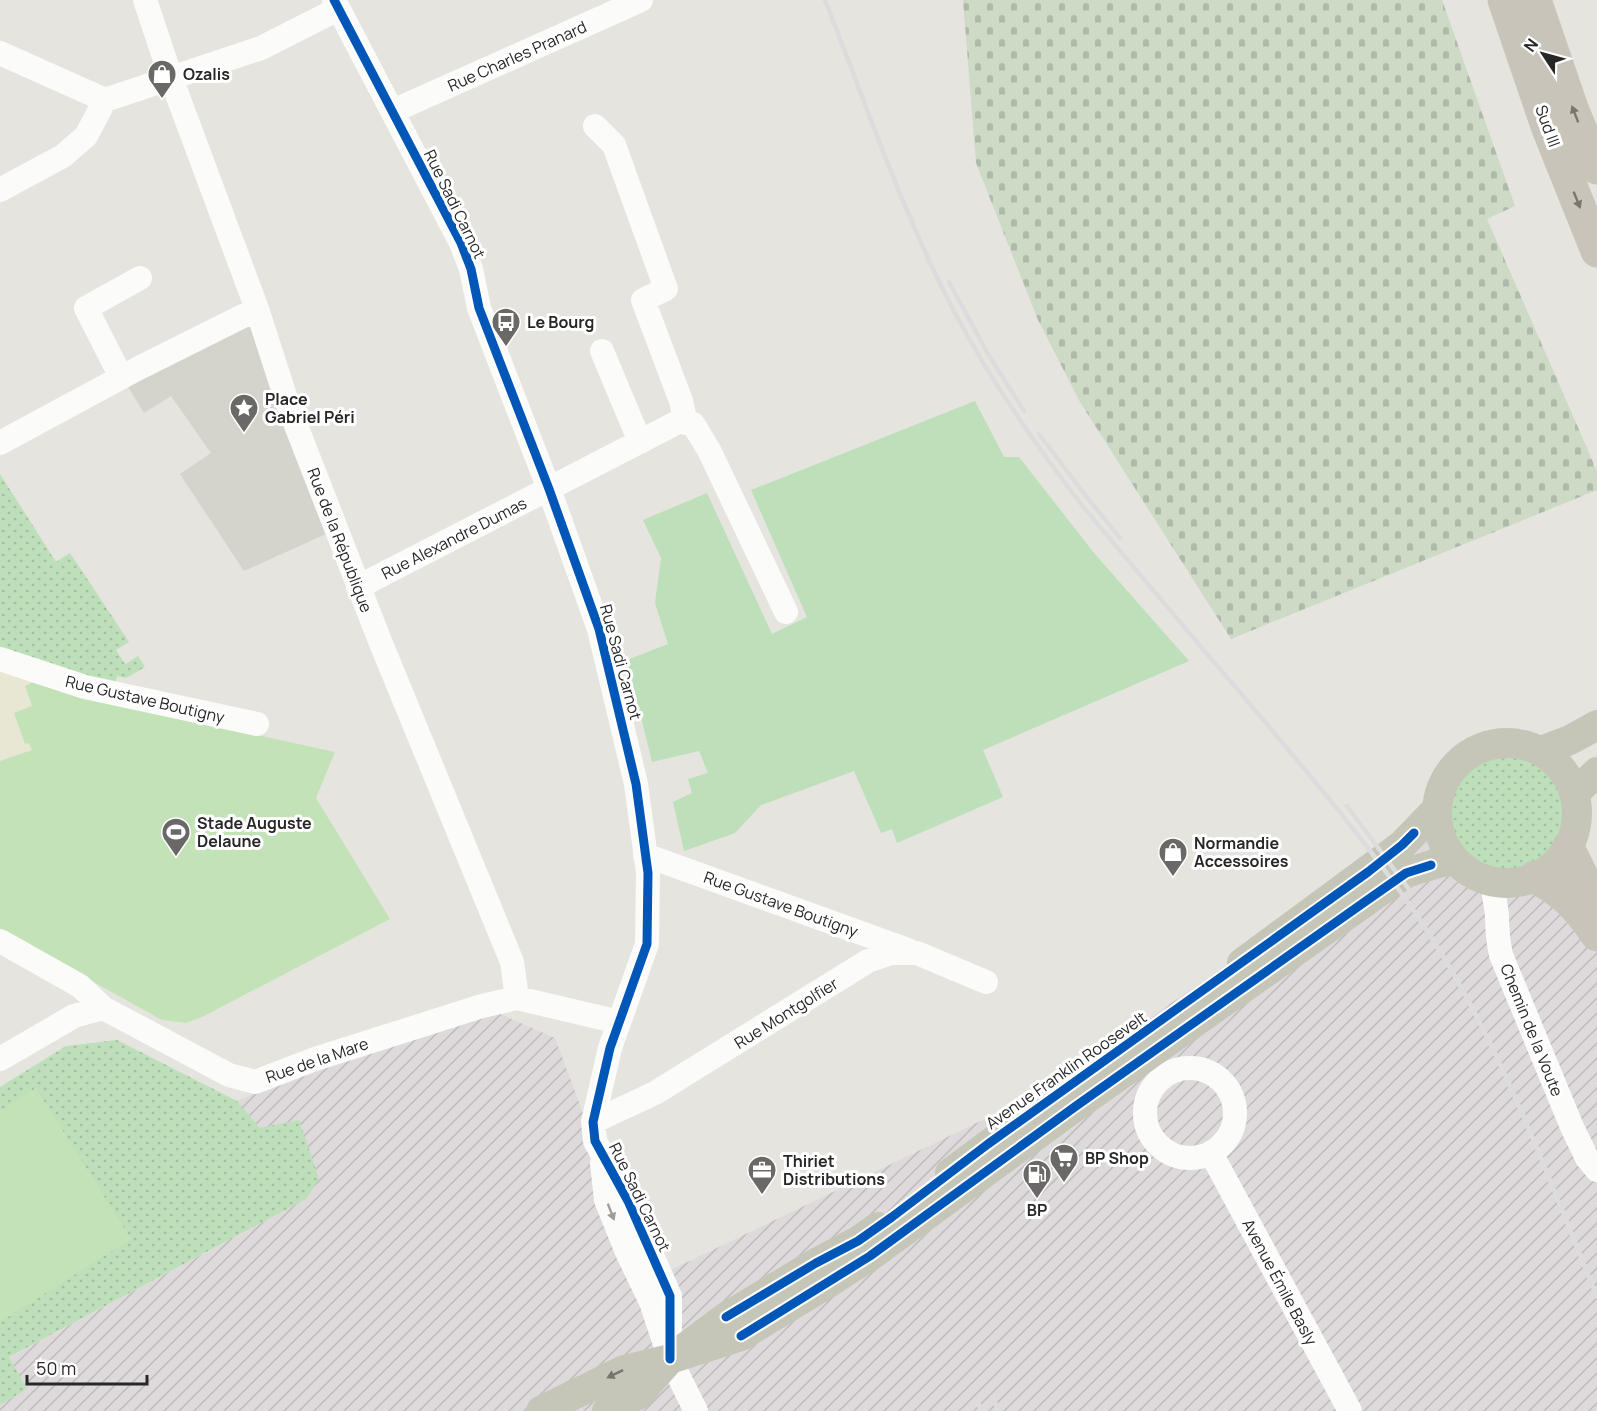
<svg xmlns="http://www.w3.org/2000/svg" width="1597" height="1411" font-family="Manrope,sans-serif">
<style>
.industrial{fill:url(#industrial-furrows)}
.education{fill:#e7e7d3}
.grass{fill:url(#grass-dots)}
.cemetery{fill:url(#cemetery-stones)}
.garden{fill:#bddfb9}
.pitch{fill:#c4e2b7}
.plaza{fill:#d4d3cc}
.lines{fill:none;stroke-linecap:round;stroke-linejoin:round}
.minor{stroke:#fbfbfa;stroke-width:24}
.major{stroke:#c5c6b8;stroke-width:30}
.highway{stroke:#c8c4b9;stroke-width:33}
.rail{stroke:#dddcdd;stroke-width:4.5}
.cycleway-casing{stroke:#fff;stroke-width:13}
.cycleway{stroke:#0057b8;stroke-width:9}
.oneway{fill:#787670}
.oneway2{fill:#9c9c9b}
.oneway3{fill:#767670}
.labels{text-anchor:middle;stroke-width:6;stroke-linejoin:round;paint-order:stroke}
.street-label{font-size:16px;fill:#272727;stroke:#fff}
.poi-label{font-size:16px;font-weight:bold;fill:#272727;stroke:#fff;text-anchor:start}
</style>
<defs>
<pattern id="industrial-furrows" width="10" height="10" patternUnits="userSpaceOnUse" patternTransform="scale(1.5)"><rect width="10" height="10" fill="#dedadc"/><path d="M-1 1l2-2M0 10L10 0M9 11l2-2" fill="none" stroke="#bebbbd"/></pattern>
<pattern id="grass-dots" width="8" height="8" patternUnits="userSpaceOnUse" patternTransform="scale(1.5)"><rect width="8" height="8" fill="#bddfb9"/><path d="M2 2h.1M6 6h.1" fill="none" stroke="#a2bf9f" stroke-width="1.8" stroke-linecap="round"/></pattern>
<pattern id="cemetery-stones" width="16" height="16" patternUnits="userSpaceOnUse" patternTransform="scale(1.5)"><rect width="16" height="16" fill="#ccdac6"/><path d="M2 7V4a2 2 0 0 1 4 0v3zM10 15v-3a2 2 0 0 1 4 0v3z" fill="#afbbaa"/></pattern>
</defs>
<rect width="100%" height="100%" fill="#e6e4de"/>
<path class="industrial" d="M1479,792L1597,930V1411H0V1405L27,1389L8,1358L306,1199L260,1128L237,1101L314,1067L498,1013L555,1038L646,1282L1043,1091Z"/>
<path class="education" d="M0,671L35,681L32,706L18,720L26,744L29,742L32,750L1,761L0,766Z"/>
<path class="grass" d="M0,474L56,562L70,553L129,642L116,650L125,664L138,656L145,667L126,678L117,676L115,684L0,650Z
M1451 812a57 57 0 1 1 114 0a57 57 0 1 1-114 0Z
M117,1040L237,1101L260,1128L299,1120L319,1179L306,1199L9,1357L27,1389L0,1405V1087L66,1046Z"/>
<path class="cemetery" d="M963,0H1442L1515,206L1487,219L1597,471V490L1231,639L1080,402L1038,320L976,163Z"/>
<path class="garden" d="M975,401L1004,457H1019L1094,553L1189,661L983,750L1003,797L897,843L892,829L881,833L854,771L761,805L735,833L684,851L673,802L692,793L688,779L708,773L699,751L652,762L627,660L668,644L655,603L661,558L643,520L707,493L772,634L807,617L751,490Z"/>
<path class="pitch" d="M35,681L85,697L335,752L316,798L390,919L202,1017L186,1023L162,1020L0,930V761L32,750L29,743L25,744L14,713L32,706L25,686Z
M36,1088L131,1239L0,1322V1111Z"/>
<path class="plaza" d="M251,321L326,534L244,571L180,474L211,453L171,396L144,413L128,387Z"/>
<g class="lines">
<path class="minor" d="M145,0L171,78L257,309L288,405L380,641L512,962L517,998
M334,0L461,243L471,269L479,308L549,489L599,629L636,784L648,873L647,944L610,1048L593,1122L595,1141L628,1201L670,1296V1359
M0,53L105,100L261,48L338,9
M393,111L641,0
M595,126L614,145L666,289L643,300L681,401L686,423
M0,190L63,156L86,136L105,100
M602,351L640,442
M121,377L86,308L140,278
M0,443L137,369L257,309
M358,587L680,421L693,424L709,450L786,612
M0,659L85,687L257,724
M645,855L908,950
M1493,882C1493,894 1496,904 1497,916C1497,930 1498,941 1501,955L1572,1127L1587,1158L1597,1170
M0,941L80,986L103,1008
M0,1059L74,1016L103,1008L229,1075L255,1082L315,1059L482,1006L517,998L619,1022
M1145 1113a45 45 0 1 1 90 0a45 45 0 1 1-90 0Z
M593,1122L655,1093L868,961L891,953H917L986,982
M1211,1153L1350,1411
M602,1163L606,1200L627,1252L651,1302L670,1359L696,1411"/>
<path class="major" d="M1437 813a70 70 0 1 1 140 0a70 70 0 1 1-140 0Z
M1541,751L1570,740L1597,725
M1575,793L1597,772
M1242,963L1402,845L1437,809
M950,1173L1030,1114
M541,1411L624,1370L670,1359L741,1336L825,1285L870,1256L1076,1106L1406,873L1438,863L1455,860
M607,1411L638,1395L670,1359L726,1317L816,1263L858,1241L878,1227"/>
<path class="highway" d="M1504,0L1547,126L1597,251
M1535,0L1573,111L1597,168
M1568,848L1597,906
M1535,877C1565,893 1578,907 1597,935"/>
<path class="rail" d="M825,0C866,104 902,212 954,311C990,380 1034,443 1081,504C1138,573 1196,641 1254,709C1315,781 1376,853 1428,932C1501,1045 1547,1174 1597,1297
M949,282L988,354L1024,411
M1039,434L1085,495L1120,538
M1347,806L1408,888
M992,1397L999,1411
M978,1403L982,1411"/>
<g class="cycleway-casing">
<path id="cycleway" d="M334,0L461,243L471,269L479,308L549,489L599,629L636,784L648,873L647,944L610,1048L593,1122L595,1141L628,1201L670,1296V1359
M726,1317L816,1263L858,1241L892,1217L988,1144L1368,872L1402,845L1414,833
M741,1336L870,1256L1076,1106L1366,901L1406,873L1431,865"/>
</g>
<use href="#cycleway" class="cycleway"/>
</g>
<defs><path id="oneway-solid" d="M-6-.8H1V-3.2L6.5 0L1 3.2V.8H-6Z" transform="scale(1.5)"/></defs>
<g class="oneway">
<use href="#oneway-solid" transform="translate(1575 114) rotate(-111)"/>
<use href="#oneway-solid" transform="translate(1577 200) rotate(68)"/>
</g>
<use class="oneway2" href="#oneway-solid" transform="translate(611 1212) rotate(69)"/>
<use class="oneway3" href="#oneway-solid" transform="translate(615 1374) rotate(154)"/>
<defs>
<g id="shop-pin" transform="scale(1.5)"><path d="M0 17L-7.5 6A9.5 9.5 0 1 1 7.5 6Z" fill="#6a6967" stroke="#fff"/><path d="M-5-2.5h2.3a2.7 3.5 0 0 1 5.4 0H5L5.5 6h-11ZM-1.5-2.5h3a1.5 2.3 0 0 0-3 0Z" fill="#fff"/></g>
<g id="bus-pin" transform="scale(1.5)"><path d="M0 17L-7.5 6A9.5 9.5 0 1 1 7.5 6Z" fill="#6a6967" stroke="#fff"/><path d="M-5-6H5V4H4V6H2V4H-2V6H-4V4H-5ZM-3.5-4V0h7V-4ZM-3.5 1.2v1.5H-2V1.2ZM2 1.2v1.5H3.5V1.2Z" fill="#fff"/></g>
<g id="sight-pin" transform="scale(1.5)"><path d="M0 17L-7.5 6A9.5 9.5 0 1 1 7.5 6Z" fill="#6a6967" stroke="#fff"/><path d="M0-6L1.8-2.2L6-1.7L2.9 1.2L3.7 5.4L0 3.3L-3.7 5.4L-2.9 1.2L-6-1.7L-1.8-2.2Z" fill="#fff"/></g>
<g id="stadium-pin" transform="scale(1.5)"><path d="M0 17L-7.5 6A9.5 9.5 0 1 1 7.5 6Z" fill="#6a6967" stroke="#fff"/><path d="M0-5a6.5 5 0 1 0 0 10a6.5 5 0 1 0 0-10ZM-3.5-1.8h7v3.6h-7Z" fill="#fff"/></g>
<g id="supermarket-pin" transform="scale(1.5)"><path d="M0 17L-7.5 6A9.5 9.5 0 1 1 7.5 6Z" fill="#6a6967" stroke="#fff"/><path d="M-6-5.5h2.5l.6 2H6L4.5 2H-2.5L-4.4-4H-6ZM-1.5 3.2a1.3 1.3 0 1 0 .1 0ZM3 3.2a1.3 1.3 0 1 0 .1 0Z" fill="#fff"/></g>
<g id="office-pin" transform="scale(1.5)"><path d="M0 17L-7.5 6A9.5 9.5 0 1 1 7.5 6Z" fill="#6a6967" stroke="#fff"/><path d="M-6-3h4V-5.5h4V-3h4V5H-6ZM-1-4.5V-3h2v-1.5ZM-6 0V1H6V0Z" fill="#fff"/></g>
<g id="fuel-pin" transform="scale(1.5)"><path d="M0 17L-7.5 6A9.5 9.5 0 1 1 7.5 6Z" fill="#6a6967" stroke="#fff"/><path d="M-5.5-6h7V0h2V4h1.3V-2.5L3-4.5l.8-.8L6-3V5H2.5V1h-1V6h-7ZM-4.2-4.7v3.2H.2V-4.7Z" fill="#fff"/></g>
</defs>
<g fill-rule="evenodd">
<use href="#shop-pin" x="162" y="74"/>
<use href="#bus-pin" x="506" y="322"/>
<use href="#sight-pin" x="244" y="408"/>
<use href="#stadium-pin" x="176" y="832"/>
<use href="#shop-pin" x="1173" y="852"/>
<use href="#supermarket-pin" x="1064" y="1158"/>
<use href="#office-pin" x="762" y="1170"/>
<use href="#fuel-pin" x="1037" y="1174"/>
</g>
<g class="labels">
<g class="street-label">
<text transform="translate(517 56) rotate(-24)" y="6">Rue Charles Pranard</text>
<text transform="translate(1548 126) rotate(70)" y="6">Sud III</text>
<text transform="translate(455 204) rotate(64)" y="6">Rue Sadi Carnot</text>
<text transform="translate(454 538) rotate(-27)" y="6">Rue Alexandre Dumas</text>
<text transform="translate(340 540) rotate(69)" y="6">Rue de la République</text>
<text transform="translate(621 662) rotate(75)" y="6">Rue Sadi Carnot</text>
<text transform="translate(145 699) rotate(13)" y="6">Rue Gustave Boutigny</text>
<text transform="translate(781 904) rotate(20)" y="6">Rue Gustave Boutigny</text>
<text transform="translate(786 1013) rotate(-32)" y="6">Rue Montgolfier</text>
<text transform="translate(1532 1030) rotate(68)" y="6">Chemin de la Voute</text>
<text transform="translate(317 1060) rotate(-19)" y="6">Rue de la Mare</text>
<text transform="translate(1066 1070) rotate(-35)" y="6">Avenue Franklin Roosevelt</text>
<text transform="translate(640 1197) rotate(64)" y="6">Rue Sadi Carnot</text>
<text transform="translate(1280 1282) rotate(62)" y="6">Avenue Émile Basly</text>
</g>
<g class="poi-label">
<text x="183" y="80">Ozalis</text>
<text x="527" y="328">Le Bourg</text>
<text x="265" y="405">Place<tspan x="265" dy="18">Gabriel Péri</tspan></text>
<text x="197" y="829">Stade Auguste<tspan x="197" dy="18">Delaune</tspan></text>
<text x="1194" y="849">Normandie<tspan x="1194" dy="18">Accessoires</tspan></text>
<text x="1085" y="1164">BP Shop</text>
<text x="783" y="1167">Thiriet<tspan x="783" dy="18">Distributions</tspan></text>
<text x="1037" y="1216" text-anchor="middle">BP</text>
</g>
</g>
<g transform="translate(1543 54) rotate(306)" stroke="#ffffff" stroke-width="4.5" paint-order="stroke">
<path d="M0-4.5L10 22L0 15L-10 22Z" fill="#272727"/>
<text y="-9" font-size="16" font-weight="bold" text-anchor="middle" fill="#272727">N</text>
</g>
<path d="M27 1375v9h120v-9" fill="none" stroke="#272727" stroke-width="3"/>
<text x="36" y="1375" font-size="18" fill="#272727" stroke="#ffffff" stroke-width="4.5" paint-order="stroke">50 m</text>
</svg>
